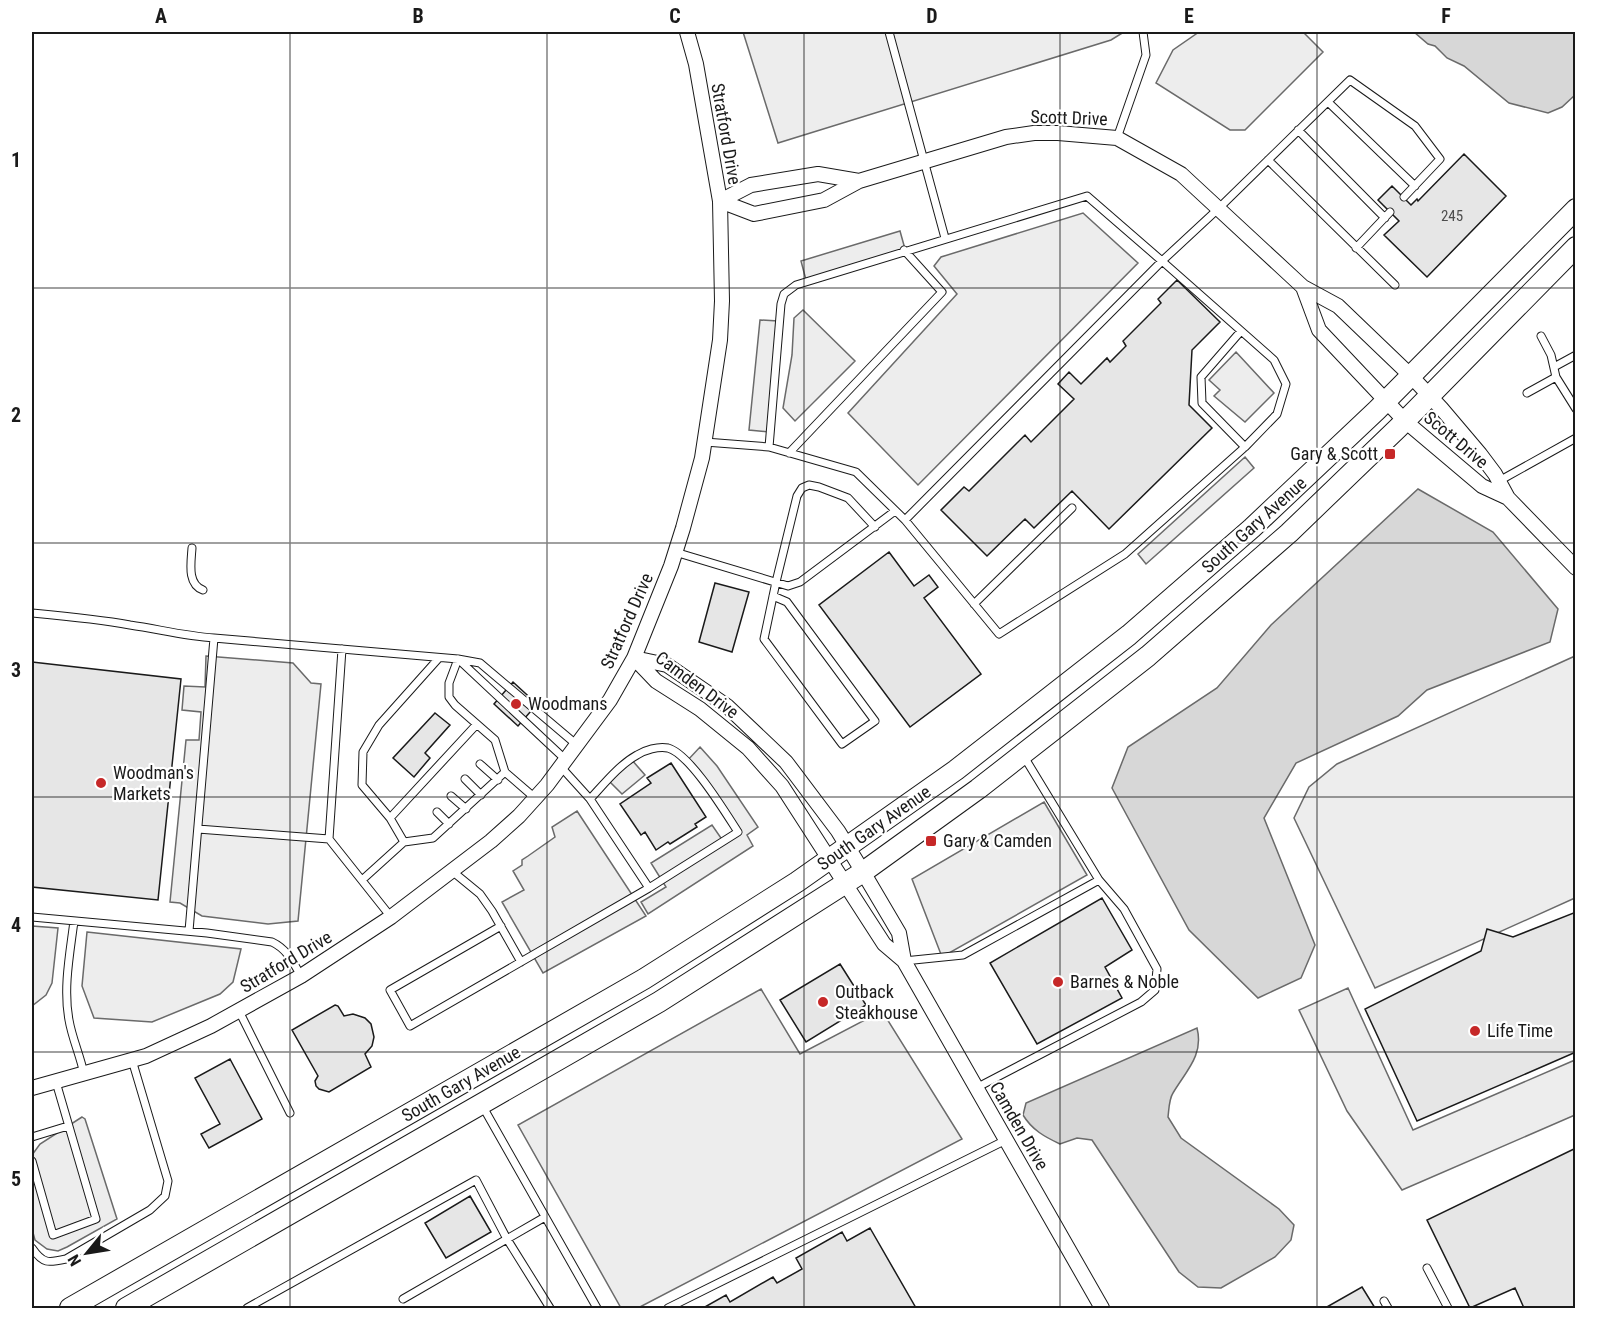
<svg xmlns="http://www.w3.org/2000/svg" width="1607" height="1340" font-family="'Roboto Condensed',sans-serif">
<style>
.built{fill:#ededed;stroke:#6a6a6a;stroke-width:1.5}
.water{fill:#d7d7d7;stroke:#6a6a6a;stroke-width:1.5}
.building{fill:#e6e6e6;stroke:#1a1a1a;stroke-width:1.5}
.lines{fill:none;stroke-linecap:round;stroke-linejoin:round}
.service-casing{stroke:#1a1a1a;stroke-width:9}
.minor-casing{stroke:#1a1a1a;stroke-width:16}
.secondary-casing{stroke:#1a1a1a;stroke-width:22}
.service{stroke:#fff;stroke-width:7}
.minor{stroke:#fff;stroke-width:14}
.secondary{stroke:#fff;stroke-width:20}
.grid{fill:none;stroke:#1a1a1a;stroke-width:1.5;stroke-opacity:0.55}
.poi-dot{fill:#c62828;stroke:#fff;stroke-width:2}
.labels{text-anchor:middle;stroke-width:4.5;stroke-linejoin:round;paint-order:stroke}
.number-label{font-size:15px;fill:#4d4d4d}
.street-label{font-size:18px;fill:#1a1a1a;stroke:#fff}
.poi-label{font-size:18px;fill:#1a1a1a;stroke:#fff;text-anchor:start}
.neatline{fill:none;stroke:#1a1a1a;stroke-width:2}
.grid-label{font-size:20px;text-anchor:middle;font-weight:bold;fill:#1a1a1a}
</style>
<rect width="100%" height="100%" fill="#fff"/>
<path class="built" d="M743,32H1124L1111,40L778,143Z
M1199,32H1303L1323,52L1245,130H1230L1156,83L1173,50Z
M1083,213L1138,263L918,485L848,413L957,294L934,266L941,257Z
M900,231L905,249L806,280L801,261Z
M803,310L855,361L795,421L783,408L792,355L794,318Z
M760,320L778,321L769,432L749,430Z
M1236,352L1274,393L1245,422L1214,396L1220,390L1209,380Z
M1245,457L1254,468L1146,564L1138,554Z
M206,656L293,663L311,683L321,684L298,921L268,924L202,916L180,903L170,902L186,740H199L201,712L182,710L184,686L205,687Z
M1575,656V898L1375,988L1294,818L1309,787L1337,764Z
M700,747L717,766L758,827L747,835L753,846L648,914L641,902L666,887L651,863L712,825L723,841L738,832L686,762Z
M631,759L645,775L622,794L608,780Z
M1044,802L1087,875L942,957L912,879Z
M577,811L646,916L543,973L502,902L524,890L513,871L522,865V860L528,856L555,837L552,827Z
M32,926L58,928L52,983L46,995L32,1006Z
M87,932L241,949L233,982L220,994L152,1022L94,1018L82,986Z
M1348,988L1413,1130L1575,1060V1115L1402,1190L1347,1111L1299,1010Z
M761,989L800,1054L882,1011L962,1139L638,1308H621L518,1125Z
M82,1117L85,1119L117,1219L67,1247L58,1251L47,1249L35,1240L32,1229V1155L40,1144Z"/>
<path class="water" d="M1414,32H1575V95L1562,107L1548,113L1509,103L1464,66L1447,58L1435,46L1428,44Z
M1418,489L1493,532L1558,609L1550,642L1427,690L1398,716L1296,763L1264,818L1315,945L1301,978L1258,998L1189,930L1112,788L1128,747L1217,688L1271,625Z
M1197,1028C1204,1055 1186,1071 1173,1093C1169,1099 1169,1109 1168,1117L1181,1138L1279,1209L1294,1225L1291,1240L1275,1257L1221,1288L1198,1287L1179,1272L1092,1140L1077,1138L1060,1144C1045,1137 1032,1130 1023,1115L1026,1103Z"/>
<path class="building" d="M1464,154L1506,196L1427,277L1384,235L1399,221L1378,200L1392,186L1411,205L1417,199L1418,201Z
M1177,280L1220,322L1192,350L1189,405L1212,428L1109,529L1072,491L1034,528L1025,519L987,556L941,510L964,487L969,491L1025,435L1031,442L1074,399L1058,384L1069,372L1081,384L1107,358L1110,362L1126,346L1123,341L1161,303L1158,299Z
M889,552L914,586L929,575L938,587L924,598L981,674L910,727L819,605Z
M715,583L749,592L732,652L699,642Z
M32,662L181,679L158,900L32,887Z
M513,682L537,704L518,726L494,704Z
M435,713L450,725L425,753L430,758L414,777L393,758Z
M671,763L706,817L695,824L697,827L670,844L668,842L656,850L645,832L641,835L620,804L651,783L647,778Z
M1102,898L1132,950L1105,967L1122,998L1037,1044L990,963Z
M1576,912V1052L1417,1121L1365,1009L1481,951L1487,929L1513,937Z
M840,964L866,1005L806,1042L780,1000Z
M335,1005L338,1006L344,1016L353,1014L365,1018L371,1024L374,1037L372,1046L365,1054L371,1067L329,1092L319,1089L316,1086L315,1081L318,1076L292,1030Z
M230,1059L262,1119L209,1148L201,1134L220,1124L195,1078Z
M1576,1148V1308H1524L1515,1288L1470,1308L1427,1220Z
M470,1196L491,1232L446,1258L425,1223Z
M870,1228L916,1308H703L726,1295L730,1302L773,1277L777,1283L802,1269L796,1258L842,1232L847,1241Z
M1362,1287L1375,1308H1325Z"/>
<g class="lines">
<g class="service-casing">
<path id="service" d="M889,32L945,238
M1328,102L1415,186
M1298,130L1385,218
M1117,138L1146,55L1143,32
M1268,160L1395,285
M1356,248L1390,212
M1241,331L1201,377L1202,403L1245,447
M1541,336L1551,355L1556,377L1576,409
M1554,367L1576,355
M1527,393L1556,377
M705,442L769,447L781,304L784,294L796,285L1087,196L1162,261L1218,209L1350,80L1415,126L1440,159L1404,197
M769,447L856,472L905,520L999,634L1125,554L1245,447L1277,414L1286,384L1274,360L1162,261L905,520
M789,453L942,292L904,250
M1499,481L1576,438
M192,548C191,563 187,584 203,590
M675,552L788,586L800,582L895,511
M773,596L787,602L875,721L842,744L764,639L776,582L797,496L802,488L809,485L819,487L848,498L875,527
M974,604L1072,508
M32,613C64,616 97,619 130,625C158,629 185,636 214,638
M342,649L329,839L391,917
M458,659L480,663L577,745
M458,659L566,760
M480,764L498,780
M465,779L481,795
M451,796L466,809
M590,799C604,784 619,765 637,755C645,750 658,746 668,748C690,754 725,812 738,832L649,888
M437,812L449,824
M390,818L477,724
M198,829L329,839
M404,842L390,818L362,785L363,752L379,725L438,659
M452,871L480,894L492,911L521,962
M362,880L404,842L433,838L505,772
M32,917L207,933L272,942C287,949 293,962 301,976
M74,921C70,953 63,988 69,1020C72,1038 80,1055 84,1074
M501,926L390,990L410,1026L649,888L590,799L561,767
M189,931L214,638L458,659L449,683V697L455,705L495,740L505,772L535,798
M904,961L963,955L1099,880
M239,1011L290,1113
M976,1088L1141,1002L1155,990L1157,969L1124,909L1099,880L1023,755
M483,1107L597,1308
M32,1137L68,1126
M32,1161L53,1235L96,1219L56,1082
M32,1248C43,1264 48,1263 66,1259L150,1210L165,1196L168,1181L132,1060
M1427,1268L1448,1308
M403,1299L545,1217
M1384,1301L1388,1308
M247,1308L476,1180L507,1239L550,1308
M668,1308L1006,1140"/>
</g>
<g class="minor-casing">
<path id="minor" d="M720,201L754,214L824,200L859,181L1006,137L1034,133H1058L1117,138L1181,174L1303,287L1338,306L1411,376L1441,408L1480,454L1495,474L1508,498L1576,568
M720,201L751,185L818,174L859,181
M1303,287L1319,330L1405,421L1482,486L1508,498
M634,658L667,665L727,706L786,762L838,831L863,872L899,933L904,961L1102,1308
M634,658L656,681L700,709L748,748L782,786L884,944L904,961
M32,1088L146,1056L211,1026L301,976L391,917L491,841L519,816L547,785L610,700L634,658L671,566L683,528L702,458L720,340L722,301L720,201L696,64L687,32"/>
</g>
<g class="secondary-casing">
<path id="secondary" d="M70,1308L644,979L797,882L956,770L1129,635L1252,528L1377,410L1576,209
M126,1308L659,1002L863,872L978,789L1148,656L1289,533L1399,427L1576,247"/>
</g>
<use href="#service" class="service"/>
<use href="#minor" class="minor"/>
<use href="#secondary" class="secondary"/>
</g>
<path class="grid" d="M290,32V1308M547,32V1308M804,32V1308M1060,32V1308M1317,32V1308M32,288H1576M32,543H1576M32,797H1576M32,1052H1576"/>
<g class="poi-dot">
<rect x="1384" y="448" width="12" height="12" rx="3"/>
<circle cx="516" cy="704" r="6"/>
<circle cx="101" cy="783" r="6"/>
<rect x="925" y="835" width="12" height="12" rx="3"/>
<circle cx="1058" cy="982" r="6"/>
<circle cx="823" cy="1002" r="6"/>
<circle cx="1475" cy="1031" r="6"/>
</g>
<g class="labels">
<g class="number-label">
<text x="1452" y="221">245</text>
</g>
<g class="street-label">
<text transform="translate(1069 118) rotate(2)" y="6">Scott Drive</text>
<text transform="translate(726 134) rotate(80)" y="6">Stratford Drive</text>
<text transform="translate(1456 440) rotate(40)" y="6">Scott Drive</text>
<text transform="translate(1254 525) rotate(-42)" y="6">South Gary Avenue</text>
<text transform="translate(627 621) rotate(-66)" y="6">Stratford Drive</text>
<text transform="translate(697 685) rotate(37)" y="6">Camden Drive</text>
<text transform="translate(874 828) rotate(-35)" y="6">South Gary Avenue</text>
<text transform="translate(286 962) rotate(-31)" y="6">Stratford Drive</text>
<text transform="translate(461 1084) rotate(-30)" y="6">South Gary Avenue</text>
<text transform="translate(1019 1126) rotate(60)" y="6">Camden Drive</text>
</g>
<g class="poi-label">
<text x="1378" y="460" text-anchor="end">Gary &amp; Scott</text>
<text x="528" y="710">Woodmans</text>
<text x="113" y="779">Woodman's<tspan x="113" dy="21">Markets</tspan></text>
<text x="943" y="847">Gary &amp; Camden</text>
<text x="1070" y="988">Barnes &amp; Noble</text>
<text x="835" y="998">Outback<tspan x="835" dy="21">Steakhouse</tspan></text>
<text x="1487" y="1037">Life Time</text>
</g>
</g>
<rect width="1607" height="1340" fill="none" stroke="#ffffff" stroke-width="66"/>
<g transform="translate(87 1253) rotate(240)" stroke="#ffffff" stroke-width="4.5" paint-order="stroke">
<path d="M0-4.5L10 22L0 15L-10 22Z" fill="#1a1a1a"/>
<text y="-9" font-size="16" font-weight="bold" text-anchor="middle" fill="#1a1a1a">N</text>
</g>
<rect x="33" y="33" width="1541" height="1274" class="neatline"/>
<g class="grid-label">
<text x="161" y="23">A</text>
<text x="418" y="23">B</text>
<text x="675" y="23">C</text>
<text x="932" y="23">D</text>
<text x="1189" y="23">E</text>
<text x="1446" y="23">F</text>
<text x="16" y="167">1</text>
<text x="16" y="422">2</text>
<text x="16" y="677">3</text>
<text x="16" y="932">4</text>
<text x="16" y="1186">5</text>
</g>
</svg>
